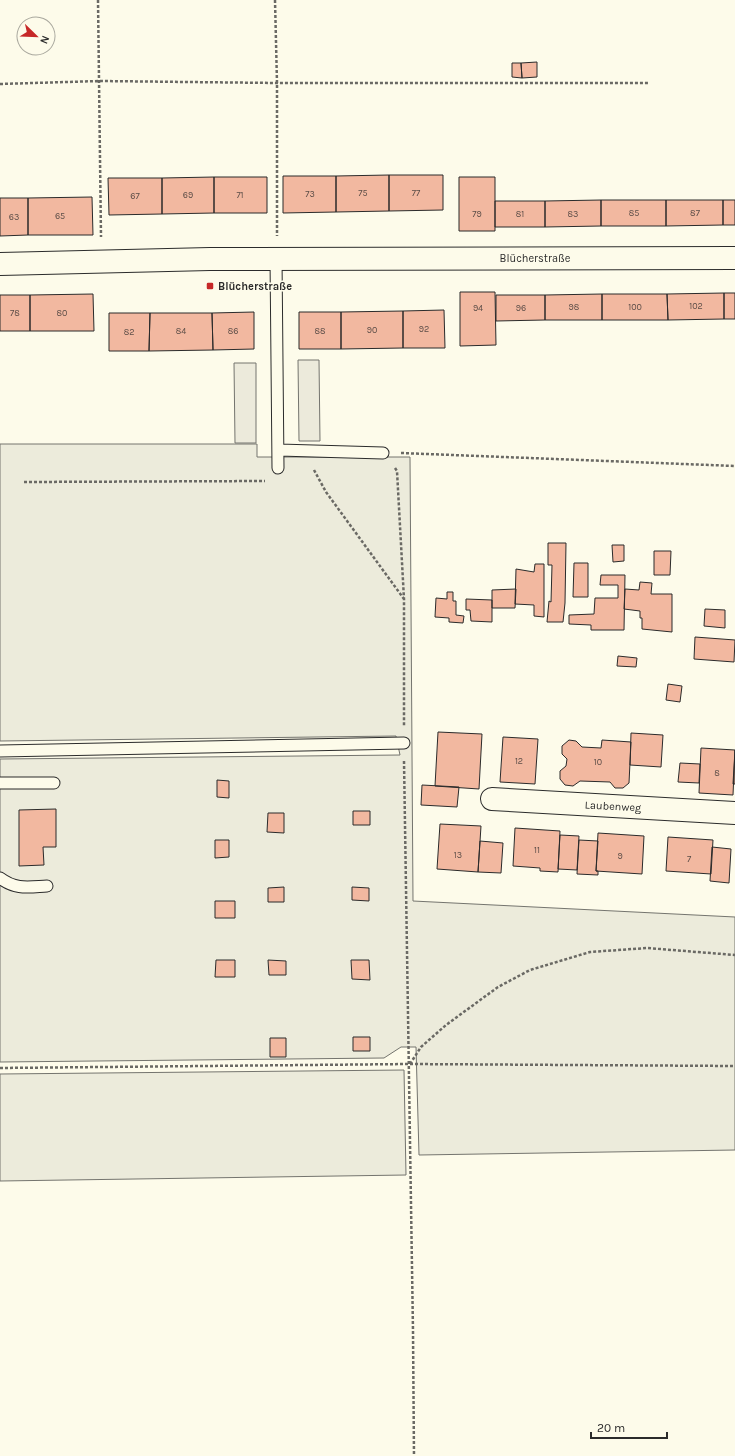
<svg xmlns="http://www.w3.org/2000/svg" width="735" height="1456" font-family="Karla,sans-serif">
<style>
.green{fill:#ecebdb;stroke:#74746e}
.parking{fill:#eceadb;stroke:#74746e}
.building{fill:#f2b8a0;stroke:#2b2b2b}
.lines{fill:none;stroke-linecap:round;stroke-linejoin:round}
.lane-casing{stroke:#2b2b2b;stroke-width:13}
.street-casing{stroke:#2b2b2b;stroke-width:24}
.path{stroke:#6a6964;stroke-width:2.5;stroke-dasharray:3 2;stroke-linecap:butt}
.lane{stroke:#fdfbea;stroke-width:11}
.street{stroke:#fdfbea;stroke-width:22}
.poi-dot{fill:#c62828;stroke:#fdfbea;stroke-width:1.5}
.labels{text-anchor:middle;stroke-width:3;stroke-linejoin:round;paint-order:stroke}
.number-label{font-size:9px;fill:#5d4e48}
.street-label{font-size:11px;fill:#2b2b2b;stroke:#fdfbea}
.poi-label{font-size:11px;font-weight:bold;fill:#2b2b2b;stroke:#fdfbea;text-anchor:start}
</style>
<rect width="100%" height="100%" fill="#fdfbea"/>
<path class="green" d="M0,444H257V457H410L413,901L735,917V1150L419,1155L416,1047H401L384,1058L0,1062V759L400,755L396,736L0,741Z
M404,1070L406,1175L0,1181V1074Z"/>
<path class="parking" d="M298,360H319L320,441H299Z
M234,363H256V443H235Z"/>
<path class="building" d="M537,62V77L522,78L521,63Z
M512,63H521L522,78L512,77Z
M389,175H443V210L389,211Z
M389,175V211L336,212V176Z
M283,176H336V212L283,213Z
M214,177H267V213H214Z
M214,177V213L162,214V178Z
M459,177H495V231H459Z
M108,178H162V214L109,215Z
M92,197L93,235H28V198Z
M0,198H28V235L0,236Z
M601,200V226L545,227V201Z
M601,200H666V226H601Z
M666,200H723V225L666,226Z
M723,200H735V225H723Z
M495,201H545V227H495Z
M460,292H495L496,345L460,346Z
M724,293V319L668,320L667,294Z
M724,293H735V319H724Z
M93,294L94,331H30V295Z
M602,294V320H545V295Z
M602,294H667L668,320H602Z
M0,295H30V331H0Z
M496,295H545V320L496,321Z
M444,310L445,348H403V311Z
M403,311V348L341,349V312Z
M254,312V349L213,350L212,313Z
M299,312H341V349H299Z
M109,313H150L149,351H109Z
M150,313H212L213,350L149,351Z
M548,543H566L565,603L563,622H547L549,601L551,602L552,565H548Z
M612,545H624V561L613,562Z
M654,551H671L670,575H654Z
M574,563H588V597H573Z
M535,564H544V617L534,616V605L515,604L516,569L534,572Z
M601,575H625L624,630H591V625L569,624V615L594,614L595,598H618V585H600Z
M640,582L652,583L651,594H672V632L642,629V618H640V611L624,609L625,589L639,590Z
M516,589L515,608H492V590Z
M447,592H453V601H456V615L464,616L463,623L449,622V618L435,617L436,598L447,599Z
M466,599L492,600V622L471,621L470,610H466Z
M705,609L725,610V628L704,626Z
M695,637L735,640L734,662L694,659Z
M618,656L637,658L636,667L617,666Z
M668,684L682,686L680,702L666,700Z
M438,732L482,734L479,789L435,786Z
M631,733L663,735L661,767L630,765Z
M503,737L538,739L535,784L500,782Z
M569,740L576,741L582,747L601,748L602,740L631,742L629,783L623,788H615L610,782L580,781L573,786L565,785L560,779V771L566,766L567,759L562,754V746Z
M701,748L735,750L733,795L699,793Z
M735,750V784H733Z
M680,763L700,764L699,783L678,782Z
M217,780L229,781V798L217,797Z
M422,785L459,787L457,807L421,805Z
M56,809V847H43L44,865L19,866V810Z
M353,811H370V825H353Z
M268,813H284V833L267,832Z
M440,824L481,826L478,872L437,869Z
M515,828L560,831L558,872L540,871V868L513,866Z
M598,833L644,836L642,874L596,871Z
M560,835L579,836L577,870L558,869Z
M668,837L713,840L711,874L666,871Z
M215,840H229V857L215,858Z
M579,840L598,841L596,871H598V875L577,874Z
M480,841L503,843L501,873L478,872Z
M712,847L731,849L729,883L710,881Z
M284,887V902H268V888Z
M352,887L369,888V901L352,900Z
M215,901H235V918H215Z
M216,960H235V977H215Z
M268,960L286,961V975H269Z
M351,960H369L370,980L352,979Z
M353,1037H370V1051H353Z
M270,1038H286V1057H270Z"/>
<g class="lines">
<g class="lane-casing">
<path id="lane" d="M276,258L278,468
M279,450L383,453
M0,751L404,743
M0,783H54
M0,878C16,890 28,887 47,886"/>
</g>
<g class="street-casing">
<path id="street" d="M0,264L210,259L735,258
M492,799L735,813"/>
</g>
<path class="path" d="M98,0L101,237
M275,0L277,83V236
M0,84L100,81L277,83H648
M401,453L735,466
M395,468L397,471L404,599V726
M314,470L326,492L404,599
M24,482L265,481
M404,761L413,1331L414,1456
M410,1064L421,1047L446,1025L498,987L530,970L590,952L647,948L735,955
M0,1068L409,1064L735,1066"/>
<use href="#lane" class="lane"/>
<use href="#street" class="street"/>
</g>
<rect class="poi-dot" x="206" y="282" width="8" height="8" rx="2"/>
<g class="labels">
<g class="number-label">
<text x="363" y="196">75</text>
<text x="416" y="196">77</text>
<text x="310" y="197">73</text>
<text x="188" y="198">69</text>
<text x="240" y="198">71</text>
<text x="135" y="199">67</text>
<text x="634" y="216">85</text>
<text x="695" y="216">87</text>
<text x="477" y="217">79</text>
<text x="520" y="217">81</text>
<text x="573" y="217">83</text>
<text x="60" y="219">65</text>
<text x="14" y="220">63</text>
<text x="696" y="309">102</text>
<text x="574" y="310">98</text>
<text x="635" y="310">100</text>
<text x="478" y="311">94</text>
<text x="521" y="311">96</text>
<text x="15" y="316">78</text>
<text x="62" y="316">80</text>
<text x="424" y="332">92</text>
<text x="372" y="333">90</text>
<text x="181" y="334">84</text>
<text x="233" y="334">86</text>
<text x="320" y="334">88</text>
<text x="129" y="335">82</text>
<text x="519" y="764">12</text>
<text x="598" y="765">10</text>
<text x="717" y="776">8</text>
<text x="537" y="853">11</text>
<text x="458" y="858">13</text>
<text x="620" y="859">9</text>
<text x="689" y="862">7</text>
</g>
<g class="street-label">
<text x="535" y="262">Blücherstraße</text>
<text transform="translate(613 806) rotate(3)" y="4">Laubenweg</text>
</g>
<g class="poi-label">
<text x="218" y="290">Blücherstraße</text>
</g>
</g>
<g transform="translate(36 36) rotate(113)"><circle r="19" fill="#fdfbea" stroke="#a9a89e"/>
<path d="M0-3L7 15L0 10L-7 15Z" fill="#c62828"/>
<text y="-6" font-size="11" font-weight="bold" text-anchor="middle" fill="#2b2b2b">N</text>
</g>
<path d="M591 1432v6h76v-6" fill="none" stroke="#2b2b2b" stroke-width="2"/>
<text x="597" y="1432" font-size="12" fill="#2b2b2b" stroke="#fdfbea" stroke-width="3" paint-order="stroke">20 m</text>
</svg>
